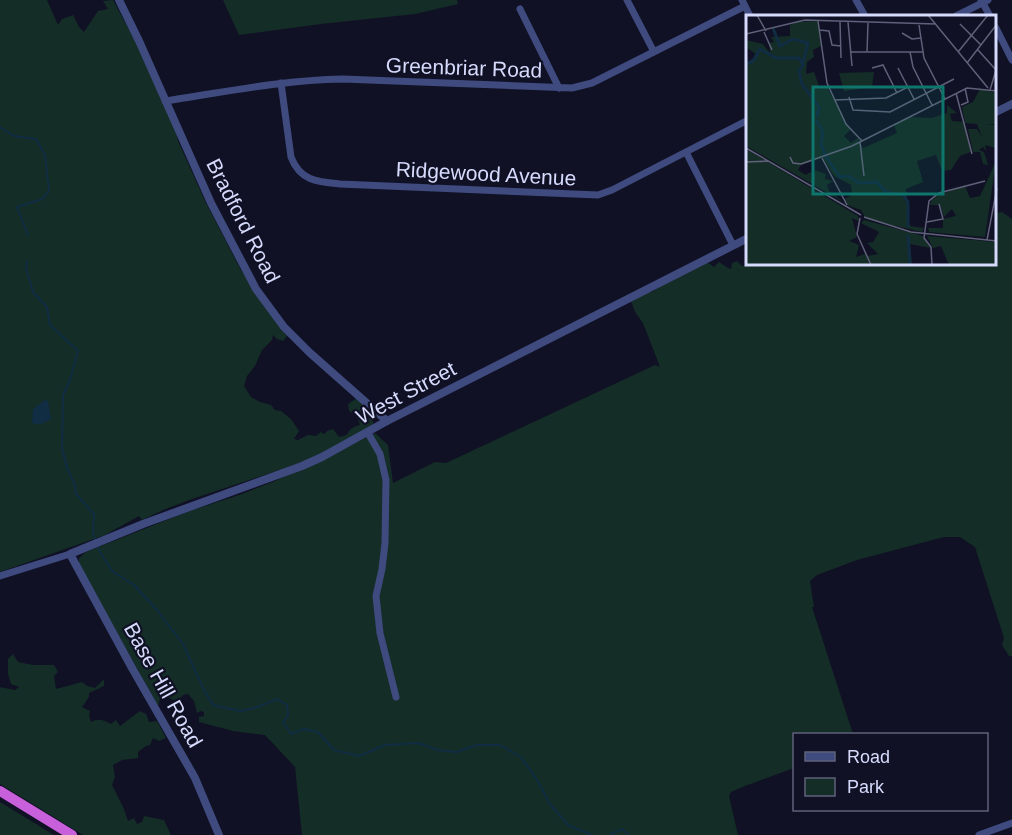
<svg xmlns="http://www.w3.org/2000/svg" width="1012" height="835" font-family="Arial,sans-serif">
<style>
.green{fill:#142d27}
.water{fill:#102d43}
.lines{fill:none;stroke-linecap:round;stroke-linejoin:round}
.stream{stroke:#102d43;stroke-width:2}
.minor{stroke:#3f4a7f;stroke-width:7}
.tertiary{stroke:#3f4a7f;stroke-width:8}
.trunk{stroke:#c960db;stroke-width:10}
.labels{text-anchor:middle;stroke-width:4.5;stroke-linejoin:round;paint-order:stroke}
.street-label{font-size:21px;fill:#d6dafc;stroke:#101124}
.inset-river{fill:none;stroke:#102d43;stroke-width:3}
.inset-road{fill:none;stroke:#5f617a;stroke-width:1.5}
.view{fill:#0f766e;fill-opacity:0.15;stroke:#0f766e;stroke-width:3}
.inset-edge{fill:none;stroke:#d6dafc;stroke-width:3}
</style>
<rect width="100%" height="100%" fill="#101124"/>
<path class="green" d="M0,0H47L58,25L62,19L73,15L79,27L84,32L98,11L108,9L103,1L113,0L140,50L173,122L178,141L206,203L241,270L288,335L283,341L277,339L273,335L272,340L262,350L255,366L247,376L244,386L251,397L260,402L271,405L275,410L281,411L291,419L299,431L294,439L298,440L308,435L316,436L321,432L324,434L327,431L333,429L339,437L347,435C349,429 354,426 360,425L357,416L349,411L348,404L357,398L373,416V424L361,433L319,457L192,499L163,510L142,520L139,516L105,535L0,572Z
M223,0H457L458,4L415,14L321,24L239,35Z
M1002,212L1012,219V656H1009L1002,645L1004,638L975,547L960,537H944L857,560L817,575L810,581L814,607H812L853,734H794V768L745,786L731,792L729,796L738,835H302L295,767L265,735L233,731L199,722V717L204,716V712L201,711L197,713L194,701L188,694L183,695L178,702L169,698H164L159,689H155L160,698L158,706L79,566V558L86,552L187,512L242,494L275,481L375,433L388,445L393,483L435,462L446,463L655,365L660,367L643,323L635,312L631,301L646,292H652L672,279L707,262L714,267L719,262L728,268L731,269L732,263L737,261L742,266L751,264H996V227L997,224L996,223V213Z
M13,654L18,662L33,665H54L58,672L54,676L56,689L82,682L87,686L95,688L104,679V686L89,693V697L82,707L90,711L89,715L91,722C98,718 104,720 111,724L116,720L120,726L140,711L146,714L149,722L157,721L166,738L159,741L153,738L150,745L146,746L138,752V758L122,760L113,765L115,777L112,785L124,809L128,821L134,818L137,824L142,822L144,816L164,820L171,835H83L0,784V687L15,690L19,687L11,684L8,674V659Z
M0,802L54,835H0Z"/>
<path class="water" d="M45,400L48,401L51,419L41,424H34L32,422L33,409Z"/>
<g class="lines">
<path class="stream" d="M0,127L14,136L36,139L45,155L49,191L42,199L17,207L28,235
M27,261L26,268L33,292L47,307L50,325L78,351L70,380L63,395L62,448L67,468L75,485L76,494L94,514L93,534L100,552L112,571L134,585L157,610L183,644L204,690L213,705L240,711L255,708L277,699L287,705L288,716L283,722L291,734L304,729L318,732L334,750L359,756L385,745L418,743L438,750L456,752L477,745H500L521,757L537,780L550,804L568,825L592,835
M610,835L622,829L629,835"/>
<path class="minor" d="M627,0L654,52
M742,0L750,16
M856,0L865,16
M981,0L990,16
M520,9L559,88
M956,16L988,0
M996,28L1012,60
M281,83L291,157C300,181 318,182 340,184L598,195L612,190L748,120
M165,101C224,92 283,80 343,79L572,88L592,83L745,6
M686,152L733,245
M368,433L380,454L386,480L385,543L382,569L376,596L380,633L396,697
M0,576L70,554
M979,835L1012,823"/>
<path class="tertiary" d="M119,0L140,43L211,203L256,289L284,327L309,352L387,421
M996,112L1012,104
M219,835L195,778L132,668L70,554L143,524L302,466L322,457L387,421L748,238"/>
<path class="trunk" d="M0,791L72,835"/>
</g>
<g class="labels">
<g class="street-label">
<text transform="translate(464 68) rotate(2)" y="7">Greenbriar Road</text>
<text transform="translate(486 174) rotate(3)" y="7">Ridgewood Avenue</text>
<text transform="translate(243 221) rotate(63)" y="7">Bradford Road</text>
<text transform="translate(406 393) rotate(-28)" y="7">West Street</text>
<text transform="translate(163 685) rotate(61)" y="7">Base Hill Road</text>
</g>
</g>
<g transform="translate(746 15)">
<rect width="250" height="250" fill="#101124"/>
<path d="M72,6L75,31L67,35L68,42L61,47L60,59L68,57L74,74L81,72L104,115L98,121L105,128L112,123L117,133L151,118L148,110L164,102L186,103L201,98V90L211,98L204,99L206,106L219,107L216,92L227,87L234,74L250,78V109H241L250,110V133L239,130L240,136L237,132L233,135L238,137L242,150L237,149L234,137H227L222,114H231L236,122L231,109L219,108L225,137L214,141L205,155L196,156L190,140L171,146L177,167L160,174L162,204L164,211L178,213L176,217L120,204L115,195L101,190L98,184L106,180L105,170L88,161L77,143L55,150L52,155L60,160L64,157L68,160L69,155L80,159L79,164L87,166L81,170L83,176L99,188L0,131V49L11,40L0,32V25L17,29L24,38L23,28L28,27L25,22L44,21V10L52,7ZM128,57L126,72L98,76L93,58ZM0,134L112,201L113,206L106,203L111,222L103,226L113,230L110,242L119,239L124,250H0ZM250,146L239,222L183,217L182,213H197V204L210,201L206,194L198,202L194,190H184L185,186L192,180L219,171L224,183L234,181ZM118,205L177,221L184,233L164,229L166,250H126L121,241L132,239L121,228L127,227L133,217L115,208ZM181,221L250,227V250H203L195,231L187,233Z" fill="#142d27"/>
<path class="inset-river" d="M27,13L34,31L47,24L62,28L57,48M0,49L7,46L14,34L30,43H53L57,50L53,56L56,69L73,92L71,102M70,105L77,117L75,129L79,140L94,162L102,161L113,168L131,167L140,177L157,180L162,187V212M162,220L164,250"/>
<path class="inset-road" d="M11,0L20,16M182,0L242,73M72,6L81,68L100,109L116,126M94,7L95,43M102,7L106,51M214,9L235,30M173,10L178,43L199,84M73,15L83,16L86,30L95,31M18,17L26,35M156,18L166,24L175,23M0,19L59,5L190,9M232,35L250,55L244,75M104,37H177M121,37L122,8M164,37L167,52L186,90M212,37L242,0M221,48L251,9M126,53L137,50L151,78M152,53L168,84M210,78L226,139M103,82L107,95L144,97L208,64M88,85L140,83L162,72M215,90L222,87L219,73M114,127L118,161M0,133L115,200M44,142L47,148L55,149L106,131L221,73L251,76M76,143L101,190M0,147L22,146M118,202L165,217L251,226M114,203L111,219L125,250M181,207L197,204L193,189M241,225L251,173M186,250L185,232L178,223L183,186L193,178L239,166"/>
<path class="view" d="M67,72H197V179H67Z"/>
<rect width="250" height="250" class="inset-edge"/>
</g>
<rect x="793" y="733" width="195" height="78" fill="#101124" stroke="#5f617a" stroke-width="1.5"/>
<rect x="805" y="752" width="30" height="9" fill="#3f4a7f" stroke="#5f617a" stroke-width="1.5"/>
<text x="847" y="763" font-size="18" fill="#d6dafc">Road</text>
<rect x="805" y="778" width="30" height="18" fill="#142d27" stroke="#5f617a" stroke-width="1.5"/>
<text x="847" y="793" font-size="18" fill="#d6dafc">Park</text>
</svg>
